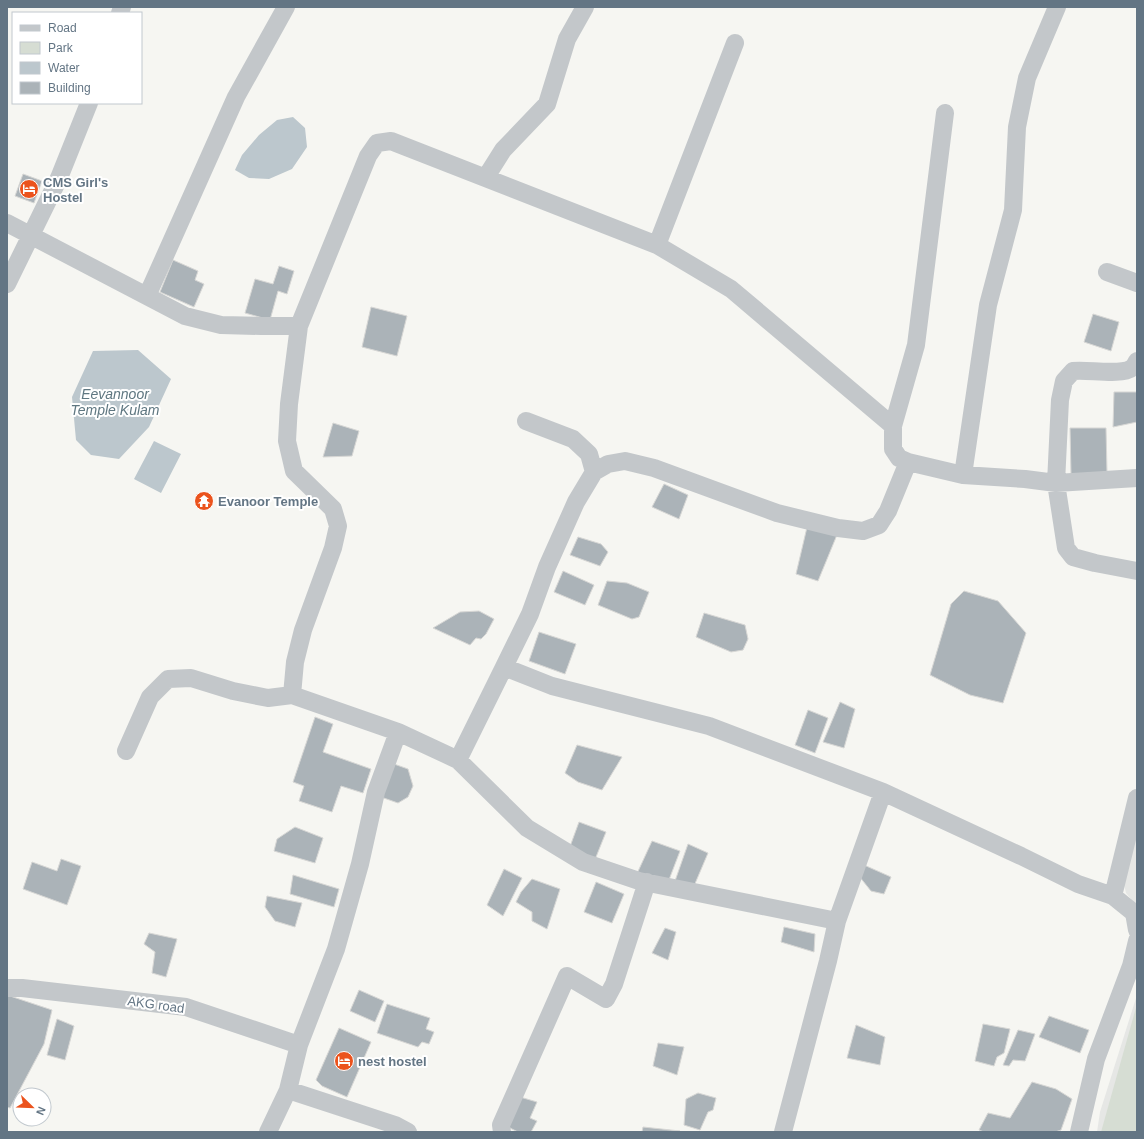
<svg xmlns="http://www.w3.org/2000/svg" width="1144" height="1139" font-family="Arial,sans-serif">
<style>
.built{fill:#e6e7e5}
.green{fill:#d6ddd3}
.water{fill:#bcc7cd}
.building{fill:#abb3b8;stroke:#d7d7d5}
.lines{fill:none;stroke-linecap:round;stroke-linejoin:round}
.minor{stroke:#c3c7ca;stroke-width:18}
.labels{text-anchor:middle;stroke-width:4;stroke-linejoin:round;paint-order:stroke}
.poi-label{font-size:13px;font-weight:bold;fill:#637584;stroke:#fff;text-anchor:start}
.street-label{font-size:13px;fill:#637584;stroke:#fff}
.water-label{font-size:14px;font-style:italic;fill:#5f7781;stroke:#fff}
</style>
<rect width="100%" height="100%" fill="#f6f6f2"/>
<path class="built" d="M1137,808V906L1126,893L1121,872Z
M1137,995V1132H1097L1100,1112Z"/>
<path class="green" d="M1137,1004V1132H1101Z"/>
<path class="water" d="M293,117L305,128L307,147L292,169L269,179L249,178L235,170L242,155L259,135L277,120Z
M138,350L171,379L149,427L119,459L91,455L76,440L72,397L93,351Z
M154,441L181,454L161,493L134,479Z"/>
<path class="building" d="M23,174L42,181L34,203L15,196Z
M173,260L198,271L195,280L204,284L194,307L160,292Z
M279,266L294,271L287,294L278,291L270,320L245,313L255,279L273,284Z
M371,307L407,316L397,356L362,347Z
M1093,314L1119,322L1111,351L1084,342Z
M1114,392H1137V422L1113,427Z
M333,423L359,431L352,456L323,457Z
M1070,428H1106L1107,473L1071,474Z
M664,484L688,495L679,519L652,507Z
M808,523L839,530L818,581L796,574Z
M578,537L601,544L608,552L600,566L570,555Z
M563,571L594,585L585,605L554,592Z
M607,581L627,583L649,592L639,617L632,619L598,605Z
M964,591L998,601L1026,633L1003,703L970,695L930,675L951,604Z
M479,611L494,619L486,634L481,639L476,638L470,645L433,628L460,612Z
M704,613L745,625L748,639L743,650L731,652L696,637Z
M539,632L576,644L565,674L529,661Z
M840,702L855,709L844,748L823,742Z
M808,710L828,718L815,753L795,745Z
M315,717L333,724L323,752L371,769L363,793L341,786L332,812L299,801L304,786L293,782Z
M577,745L622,757L602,790L578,782L565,773Z
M394,764L408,769L413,786L408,797L398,803L381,797Z
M579,822L606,832L594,862L568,852Z
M295,827L323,838L315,863L274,851L277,839Z
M652,841L680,851L667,885L635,878Z
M688,844L708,853L694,886L675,881Z
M61,859L81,866L67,905L23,889L32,862L57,871Z
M864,865L891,877L884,894L871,891L859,876Z
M504,869L522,878L503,916L487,905Z
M293,875L339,889L334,907L290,894Z
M532,879L560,889L547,929L532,921V912L516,902L521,892Z
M596,882L624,894L612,923L584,912Z
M267,896L302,903L295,927L275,921L265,907Z
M784,927L815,934L814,952L781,942Z
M665,928L676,932L668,960L652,953Z
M149,933L177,939L166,977L152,973L155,952L144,944Z
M359,990L384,1001L375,1022L350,1011Z
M7,995L52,1010L44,1044L10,1108L7,1107Z
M387,1004L430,1018L426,1029L434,1032L429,1044L422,1042L418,1047L377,1033Z
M1049,1016L1089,1030L1080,1053L1039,1037Z
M57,1019L74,1026L65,1060L47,1055Z
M983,1024L1010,1029L1004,1053L997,1057L994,1066L975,1061Z
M856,1025L885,1037L880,1065L847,1058Z
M339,1028L371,1042L347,1097L322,1086L316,1080Z
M1018,1030L1035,1034L1025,1061L1013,1060L1009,1066L1003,1065Z
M658,1043L684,1047L677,1075L653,1066Z
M1032,1082L1056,1089L1072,1099L1061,1130L1055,1132H984L979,1130L988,1113L1010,1118Z
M698,1093L716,1098L713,1110L708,1112L700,1130L684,1125L686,1099Z
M520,1097L537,1102L530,1118L537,1121L531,1132H518L508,1127Z
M643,1127L680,1131L642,1132Z"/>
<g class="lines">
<path class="minor" d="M120,13L122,7
M486,177L503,150L547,104L567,39L585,7
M7,223L185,316L221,325L261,326H299L289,404L287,441L294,471L333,509L338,526L333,548L303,630L295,662L292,695L398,732L376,792L360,864L336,949L299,1045L288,1090L268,1132
M657,245L735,43
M1107,272L1137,283
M7,284L59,178L89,103
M147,296L236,97L286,7
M299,326L368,156L377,143L391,141L657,245L731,289L893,426V449L899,458L908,462L963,475L1025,479L1056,483L1066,548L1073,557L1095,563L1137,571
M1137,361C1136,363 1134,367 1132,368C1121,376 1087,369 1073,371L1064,381L1060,400L1056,483L1137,478
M526,421L573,439L589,454L594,472
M893,426L916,345L945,113
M963,475L988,305L1013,210L1017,127L1027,78L1057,7
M504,667L530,614L547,567L576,502L594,472L608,464L625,461L654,468L777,513L838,528L863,531L879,525L888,511L908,462
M398,732L458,760L504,667L552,686L709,726L883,792L1021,856L1078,884L1113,896L1134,913L1137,930
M126,751L150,697L168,679L191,678L233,691L268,698L292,695
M458,760L527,828L583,862L639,881L837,921
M1113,896L1137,798
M7,988H22L186,1007L299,1045
M288,1090L395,1125L408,1132
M502,1132L501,1125L567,976L606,999L614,984L647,882
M783,1132L828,961L837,921L883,792
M1079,1132L1096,1059L1131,966L1137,941"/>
</g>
<defs>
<g id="hotel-disc" transform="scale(1)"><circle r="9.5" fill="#eb531d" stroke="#fff"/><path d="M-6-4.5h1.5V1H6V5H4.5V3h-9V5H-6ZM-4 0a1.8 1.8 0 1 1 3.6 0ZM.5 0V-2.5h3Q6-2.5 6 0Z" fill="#fff"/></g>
<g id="temple-disc" transform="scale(1)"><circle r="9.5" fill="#eb531d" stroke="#fff"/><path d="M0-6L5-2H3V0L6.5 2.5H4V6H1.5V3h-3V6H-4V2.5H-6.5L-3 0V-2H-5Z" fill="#fff"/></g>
</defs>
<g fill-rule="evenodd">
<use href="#hotel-disc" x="29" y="189"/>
<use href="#temple-disc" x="204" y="501"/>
<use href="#hotel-disc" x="344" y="1061"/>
</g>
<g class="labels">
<g class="poi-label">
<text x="43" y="187">CMS Girl's<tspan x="43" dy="15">Hostel</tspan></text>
<text x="218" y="506">Evanoor Temple</text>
<text x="358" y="1066">nest hostel</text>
</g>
<g class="street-label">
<text transform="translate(156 1004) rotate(8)" y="5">AKG road</text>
</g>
<g class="water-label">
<text x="115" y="399">Eevannoor<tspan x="115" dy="16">Temple Kulam</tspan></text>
</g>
</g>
<rect width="1144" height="1139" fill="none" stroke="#637584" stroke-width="16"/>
<rect x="12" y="12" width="130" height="92" fill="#ffffff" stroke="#c1c8ce"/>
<rect x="20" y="25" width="20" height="6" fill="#c3c7ca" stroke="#c1c8ce"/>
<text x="48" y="32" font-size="12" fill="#637584">Road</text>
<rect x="20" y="42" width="20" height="12" fill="#d6ddd3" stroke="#c1c8ce"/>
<text x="48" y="52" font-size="12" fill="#637584">Park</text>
<rect x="20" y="62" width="20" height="12" fill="#bcc7cd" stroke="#c1c8ce"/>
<text x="48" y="72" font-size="12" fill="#637584">Water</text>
<rect x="20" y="82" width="20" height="12" fill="#abb3b8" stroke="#c1c8ce"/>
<text x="48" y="92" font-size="12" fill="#637584">Building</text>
<g transform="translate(32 1107) rotate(113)"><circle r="19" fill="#ffffff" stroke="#c1c8ce"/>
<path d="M0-3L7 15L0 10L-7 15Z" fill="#eb531d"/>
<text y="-6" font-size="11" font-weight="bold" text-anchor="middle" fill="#637584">N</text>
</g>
</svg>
